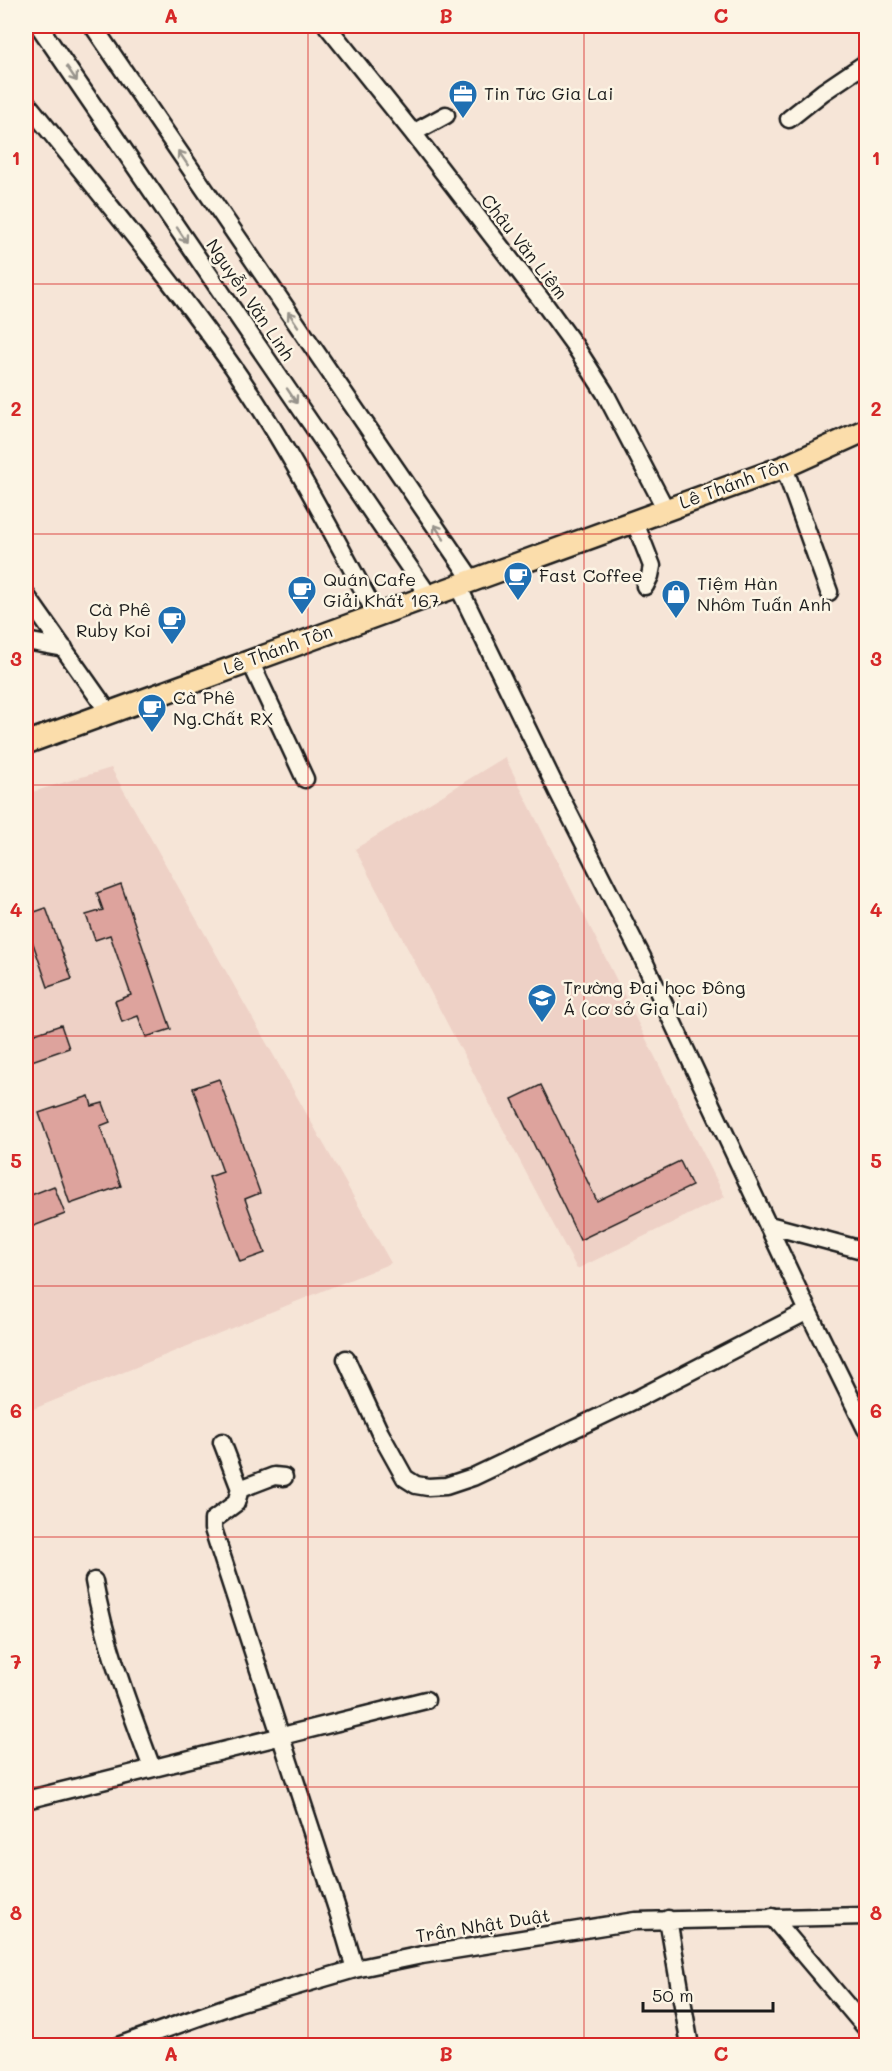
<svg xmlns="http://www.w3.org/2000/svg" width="892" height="2071" font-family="Mali,sans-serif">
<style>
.built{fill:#eed1c6}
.building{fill:#dda39d;stroke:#1c1c1c;stroke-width:1.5}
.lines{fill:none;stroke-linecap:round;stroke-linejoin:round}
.minor-casing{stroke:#1c1c1c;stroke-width:21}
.major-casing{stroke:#1c1c1c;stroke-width:26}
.minor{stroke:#fcf5e5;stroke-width:16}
.major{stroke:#fbddab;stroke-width:21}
.oneway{stroke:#97938b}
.grid{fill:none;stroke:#d62828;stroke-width:1.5;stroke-opacity:0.55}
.labels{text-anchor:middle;stroke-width:5;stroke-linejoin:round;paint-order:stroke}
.poi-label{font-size:18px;fill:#1c1c1c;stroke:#fcf5e5;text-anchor:start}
.street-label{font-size:18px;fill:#1c1c1c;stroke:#fcf5e5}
.neatline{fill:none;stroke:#d62828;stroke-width:2}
.grid-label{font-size:20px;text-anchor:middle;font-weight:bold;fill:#d62828}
</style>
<rect width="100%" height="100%" fill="#f6e5d7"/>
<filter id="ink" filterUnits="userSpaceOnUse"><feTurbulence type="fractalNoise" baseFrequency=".0167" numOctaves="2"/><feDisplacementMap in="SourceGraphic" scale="12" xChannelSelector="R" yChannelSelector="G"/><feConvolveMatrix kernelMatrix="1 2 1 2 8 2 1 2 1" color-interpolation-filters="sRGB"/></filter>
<g filter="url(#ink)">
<path class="built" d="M505,757L725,1197L577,1269L355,849Z
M111,768L391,1263L26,1412V794Z"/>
<path class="building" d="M121,884L171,1029L146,1037L138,1016L122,1022L115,1001L131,995L110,935L95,940L86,915L103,910L97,893Z
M46,908L72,979L48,987L26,923V915Z
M61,1025L69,1048L26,1063V1037Z
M219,1079L260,1193L245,1199L265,1253L240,1262L209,1177L223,1172L193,1088Z
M541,1085L597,1201L680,1161L692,1186L580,1240L512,1099Z
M89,1096L92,1106L103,1103L110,1122L100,1126L121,1186L70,1204L39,1113Z
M54,1186L65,1214L26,1229V1197Z"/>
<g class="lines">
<g class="minor-casing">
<path id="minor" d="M39,26L429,596
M93,26L472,580
M327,26L413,133L546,306L575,346L605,393L665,508
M26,102C96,189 168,275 233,367C287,445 331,530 376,614
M789,119L823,92L866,63
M413,133L446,115
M784,467L829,592
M634,520L652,566L650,576L645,586
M458,586L558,792L642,957L808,1311L866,1429
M26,595L109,713
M26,641L64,648
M250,661L305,779
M769,1225L866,1251
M346,1359L380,1433L405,1478L416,1485L428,1487L446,1486L473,1477L637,1399L808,1311
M222,1442L240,1489L236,1503L213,1520V1529L340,1918L355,1969
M240,1489L274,1476L284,1477
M94,1581C105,1645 129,1706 152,1768
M26,1800L426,1700
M772,1917L866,2028
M668,1919L690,2046
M118,2046L238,2003L355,1969L422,1955L635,1921L866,1916"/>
</g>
<g class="major-casing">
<path id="major" d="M26,743L784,467L866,430"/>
</g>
<use href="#minor" class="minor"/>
<use href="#major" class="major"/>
</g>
<defs><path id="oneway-shaft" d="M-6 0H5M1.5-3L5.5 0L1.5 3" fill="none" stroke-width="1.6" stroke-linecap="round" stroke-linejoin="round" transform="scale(1.5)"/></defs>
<g class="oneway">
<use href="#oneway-shaft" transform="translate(72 74) rotate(56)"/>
<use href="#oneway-shaft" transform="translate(183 158) rotate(-124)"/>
<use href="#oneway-shaft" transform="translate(182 235) rotate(56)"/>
<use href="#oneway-shaft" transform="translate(293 319) rotate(-124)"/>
<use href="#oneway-shaft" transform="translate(292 396) rotate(56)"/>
<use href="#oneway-shaft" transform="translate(439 532) rotate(-124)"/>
</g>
</g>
<path class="grid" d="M308,26V2046M584,26V2046M26,284H866M26,534H866M26,785H866M26,1036H866M26,1286H866M26,1537H866M26,1787H866"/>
<defs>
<g id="office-pin" transform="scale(1.5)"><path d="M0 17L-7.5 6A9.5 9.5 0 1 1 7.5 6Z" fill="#1f6fb2" stroke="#fcf5e5"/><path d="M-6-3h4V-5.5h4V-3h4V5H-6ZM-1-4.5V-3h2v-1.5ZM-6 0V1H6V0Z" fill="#fff"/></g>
<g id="cafe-pin" transform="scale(1.5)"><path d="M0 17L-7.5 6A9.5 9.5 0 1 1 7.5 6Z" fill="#1f6fb2" stroke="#fcf5e5"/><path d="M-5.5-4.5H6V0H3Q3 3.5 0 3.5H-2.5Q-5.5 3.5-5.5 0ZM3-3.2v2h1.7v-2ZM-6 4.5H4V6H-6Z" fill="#fff"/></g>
<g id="shop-pin" transform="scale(1.5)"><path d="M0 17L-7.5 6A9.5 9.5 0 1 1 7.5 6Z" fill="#1f6fb2" stroke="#fcf5e5"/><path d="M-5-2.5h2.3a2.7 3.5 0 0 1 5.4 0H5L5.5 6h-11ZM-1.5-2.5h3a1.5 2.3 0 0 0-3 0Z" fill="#fff"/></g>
<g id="university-pin" transform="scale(1.5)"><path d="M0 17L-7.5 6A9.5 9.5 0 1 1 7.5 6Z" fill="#1f6fb2" stroke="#fcf5e5"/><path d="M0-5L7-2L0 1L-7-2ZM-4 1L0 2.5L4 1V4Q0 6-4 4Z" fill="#fff"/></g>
</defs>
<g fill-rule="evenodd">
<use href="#office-pin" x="463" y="94"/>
<use href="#cafe-pin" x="518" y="576"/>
<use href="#cafe-pin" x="302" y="590"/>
<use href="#shop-pin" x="676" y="594"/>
<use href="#cafe-pin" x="172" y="620"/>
<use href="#cafe-pin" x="152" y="708"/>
<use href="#university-pin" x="542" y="998"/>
</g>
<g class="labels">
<g class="poi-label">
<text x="484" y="100">Tin Tức Gia Lai</text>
<text x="539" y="582">Fast Coffee</text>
<text x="323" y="586">Quán Cafe<tspan x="323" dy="21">Giải Khát 167</tspan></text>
<text x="697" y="590">Tiệm Hàn<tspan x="697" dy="21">Nhôm Tuấn Anh</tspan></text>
<text x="151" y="616" text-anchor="end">Cà Phê<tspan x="151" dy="21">Ruby Koi</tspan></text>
<text x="173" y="704">Cà Phê<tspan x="173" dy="21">Ng.Chất RX</tspan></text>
<text x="563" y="994">Trường Đại học Đông<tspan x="563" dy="21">Á (cơ sở Gia Lai)</tspan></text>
</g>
<g class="street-label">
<text transform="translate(524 247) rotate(52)" y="6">Châu Văn Liêm</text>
<text transform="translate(250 300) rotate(56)" y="6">Nguyễn Văn Linh</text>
<text transform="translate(734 484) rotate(-20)" y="6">Lê Thánh Tôn</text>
<text transform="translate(278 650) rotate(-20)" y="6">Lê Thánh Tôn</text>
<text transform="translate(483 1926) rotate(-9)" y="6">Trần Nhật Duật</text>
</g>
</g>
<rect width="892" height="2071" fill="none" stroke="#fcf5e5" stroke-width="66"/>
<path d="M643 2002v9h130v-9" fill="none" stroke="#1c1c1c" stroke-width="3"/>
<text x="652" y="2002" font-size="18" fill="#1c1c1c" stroke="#fcf5e5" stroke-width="4.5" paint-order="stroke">50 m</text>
<rect x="33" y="33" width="826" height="2005" class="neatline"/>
<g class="grid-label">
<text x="171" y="23">A</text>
<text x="446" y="23">B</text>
<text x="721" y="23">C</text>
<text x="16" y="165">1</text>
<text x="876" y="165">1</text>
<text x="16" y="416">2</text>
<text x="876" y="416">2</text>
<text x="16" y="666">3</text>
<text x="876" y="666">3</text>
<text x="16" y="917">4</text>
<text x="876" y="917">4</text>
<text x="16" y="1168">5</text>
<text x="876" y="1168">5</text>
<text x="16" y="1418">6</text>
<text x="876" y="1418">6</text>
<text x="16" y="1669">7</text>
<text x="876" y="1669">7</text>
<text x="16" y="1920">8</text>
<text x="876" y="1920">8</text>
<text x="171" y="2061">A</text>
<text x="446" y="2061">B</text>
<text x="721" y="2061">C</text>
</g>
</svg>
